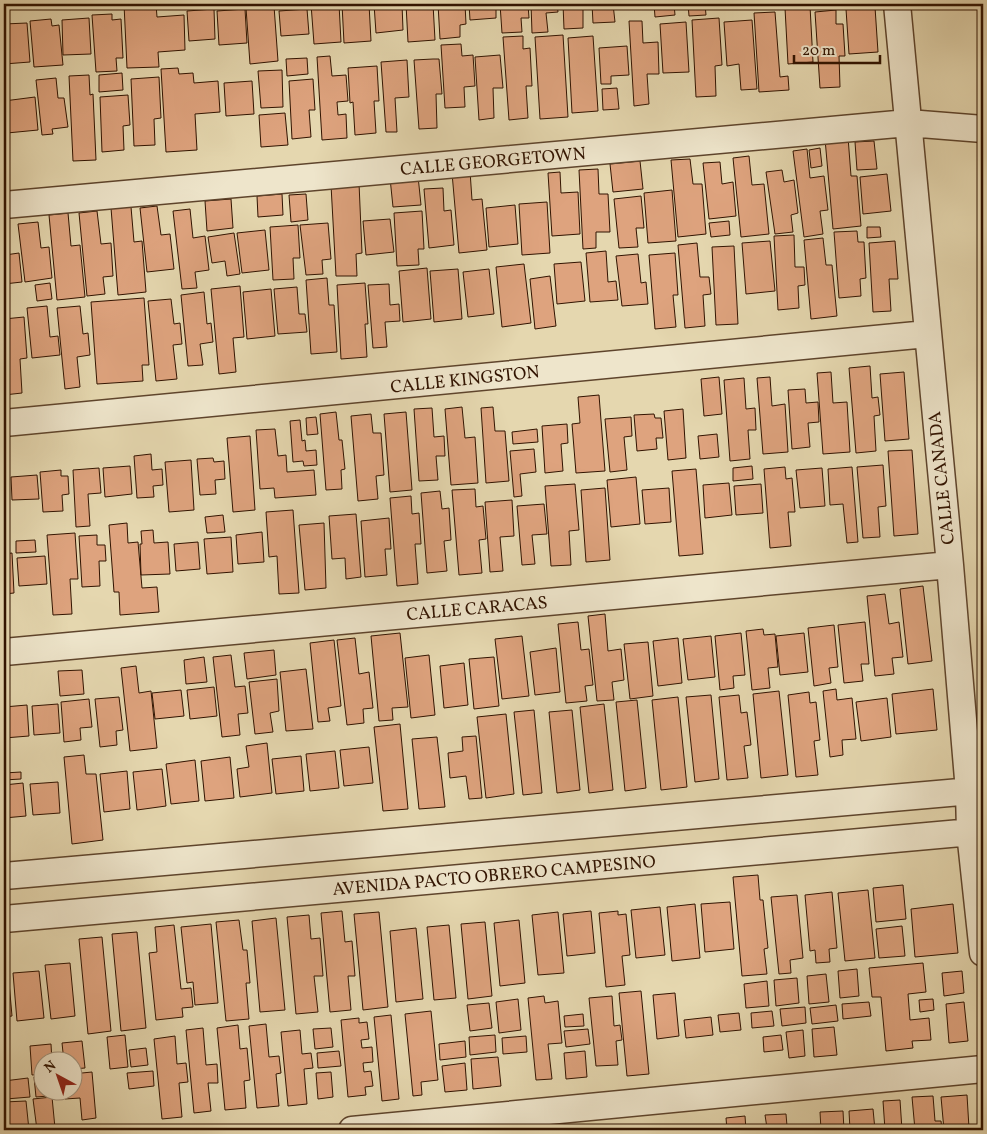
<svg xmlns="http://www.w3.org/2000/svg" width="987" height="1134" font-family="Vollkorn,serif">
<style>
.building{fill:#dea37e;stroke:#311300}
.lines{fill:none;stroke-linecap:round;stroke-linejoin:round}
.minor-casing{stroke:#5e442c;stroke-width:29}
.minor{stroke:#eee5cb;stroke-width:26}
.labels{text-anchor:middle;stroke-width:4;stroke-linejoin:round;paint-order:stroke}
.street-label{font-size:18px;fill:#311300;stroke:#eee5cb}
</style>
<rect width="100%" height="100%" fill="#e5d7af"/>
<filter id="stains"><feTurbulence type="fractalNoise" baseFrequency=".004" numOctaves="4"/><feColorMatrix values="0 0 0 0 .2 0 0 0 0 .09 0 0 0 0 .02 0 0 0 .5 -.17"/></filter>
<radialGradient id="worn" r=".72"><stop offset=".6" stop-color="#630" stop-opacity="0"/><stop offset="1" stop-color="#630" stop-opacity=".3"/></radialGradient>
<path class="building" d="M124,4H156L157,17L184,15L185,50L158,52L159,67L127,68Z
M311,4H339L341,42L314,44Z
M342,4H369L371,41L344,43Z
M374,4H402L403,30L376,33Z
M406,4H433L435,40L408,42Z
M438,4H465L466,24L460,25V37L440,39Z
M469,4H496V18L470,20Z
M500,4H528L529,18H521L522,32L502,33Z
M531,4H557L558,12L546,13L548,32L532,33Z
M563,4H589V7L583,8V28L564,29Z
M592,4H613L615,22L593,23Z
M654,4H674L675,15L655,17Z
M688,4H705L706,15L689,16Z
M274,6L278,61L250,64L246,8Z
M810,6L813,62L788,64L785,8Z
M875,7L878,52L849,54L846,9Z
M214,9L215,39L189,41L187,11Z
M245,9L247,43L219,45L217,11Z
M307,9L309,34L281,36L279,11Z
M836,10V24H843L845,56H839L840,87L820,88L815,12Z
M775,12L780,77L788,76L789,90L759,92L754,13Z
M112,14V20L121,19L123,58H116L117,71L96,72L92,15Z
M89,18L91,54L63,55L62,20Z
M719,18L722,65L715,66L716,96L696,97L692,20Z
M51,19L52,26L59,25L63,65L34,67L30,21Z
M752,20L757,89L741,90L739,64L727,66L724,22Z
M629,21H642L643,43L658,42L659,74H647L649,104L634,106Z
M686,22L689,72L663,73L660,24Z
M27,23L30,62L4,64V24Z
M563,35L568,117L540,119L535,37Z
M523,36V49L530,48L532,86H526L528,118L509,120L503,37Z
M593,36L598,111L572,113L568,38Z
M461,44L462,56L473,55L475,86L464,87L465,107L445,108L441,45Z
M627,46L629,75L611,76V84H601L599,48Z
M500,55L503,88H493L494,118L479,120L475,57Z
M330,56L332,76L346,75L348,101L337,102L338,115L346,114L347,138L322,140L317,57Z
M307,58L308,74L287,76L286,59Z
M433,59H439L442,94H436L437,128L419,129L414,60Z
M407,60L409,97L395,98L397,132H386L381,62Z
M377,66L379,101H374L376,133L355,135L353,102L350,103L348,68Z
M178,68L179,74L193,73L194,83L218,81L220,112L195,114L197,150L166,152L161,69Z
M282,70L283,107L261,108L258,71Z
M122,73L123,90L99,92V75Z
M89,75L90,95L93,94L96,160L73,161L69,76Z
M159,77L161,118L154,119L155,145L134,146L131,79Z
M56,78L58,98H64L68,127L52,129L53,134L42,135L36,80Z
M313,79L315,110H309L311,137L292,139L289,81Z
M252,81L254,114L226,116L224,83Z
M617,88L619,109L603,110L602,89Z
M128,95L130,125L123,126L124,150L102,152L100,97Z
M35,97L38,130L7,133L4,101Z
M285,113L288,145L261,147L259,115Z
M848,137L851,176H857L861,226L833,229L825,139Z
M874,141L877,169L857,170L855,142Z
M820,148L822,166L811,168L809,150Z
M807,149L810,178L824,176L828,210L820,211L823,234L804,237L793,151Z
M749,156L752,185L764,184L769,234L741,237L733,158Z
M690,159L693,184H702L706,234L678,237L671,160Z
M640,161L643,189L613,192L610,164Z
M720,162L722,184L733,182L736,216L709,219L703,163Z
M598,169L599,194H608L610,232H596V248L583,249L579,170Z
M782,170L784,182L794,180L798,213L791,215L793,232L775,234L766,172Z
M470,171L472,200L482,199L487,250L459,253L452,173Z
M560,172L561,193L578,192L580,234L552,236L548,173Z
M887,174L891,211L863,214L860,177Z
M418,176L421,205L393,207L390,178Z
M359,183L362,253L356,254L357,276H336L331,185Z
M443,188L444,211L451,210L454,245L429,248L424,189Z
M672,190L676,241L648,243L644,193Z
M282,194L283,215L258,217L257,196Z
M306,194L308,220L291,222L289,195Z
M641,196L644,228H636L638,247L619,248L614,199Z
M231,199L233,228L207,231L205,201Z
M547,202L550,253L522,255L519,204Z
M515,205L518,244L489,247L486,208Z
M157,206L161,235L170,234L174,269L147,272L140,208Z
M131,207L134,242L142,241L146,292L118,295L111,208Z
M190,209L193,238L205,236L209,270L195,272L197,288L182,289L173,211Z
M97,211L101,244L111,243L113,276L103,277L105,294L87,296L79,213Z
M422,211L424,249H418L419,265L397,266L394,213Z
M68,213L71,246L80,245L85,297L57,300L49,215Z
M390,219L394,252L366,255L363,221Z
M729,221L730,235L711,237L709,223Z
M38,222L41,248L49,247L52,278L25,282L18,224Z
M328,223L331,259L322,260L323,274L306,275L300,225Z
M298,225L300,258H293L294,279L273,280L270,227Z
M867,227H880L881,237L867,238Z
M265,230L269,270L242,273L237,233Z
M857,231L858,242H864L866,278L860,279L861,296L839,298L834,232Z
M234,233L240,274L227,276L225,261L212,263L208,237Z
M794,235L795,267H804L805,285L798,286L799,308L778,310L774,236Z
M823,238L826,265H832L837,316L811,319L804,240Z
M770,241L775,291L746,294L742,243Z
M895,241L898,279H889L891,311L873,312L869,243Z
M4,243L5,255L19,253L22,282L4,284Z
M697,243L700,277H709L711,294L703,295L705,326L685,328L678,245Z
M734,246L738,324L716,325L712,247Z
M606,251L608,282L616,281L618,300L590,302L586,253Z
M675,253L678,295H673L676,327L655,329L649,255Z
M638,254L641,283L646,282L648,304L622,306L616,256Z
M581,262L585,301L557,304L554,264Z
M524,264L531,323L502,327L496,267Z
M427,268L431,319L403,322L399,271Z
M458,269L462,319L434,322L430,271Z
M489,269L494,314L468,317L463,272Z
M550,276L556,326L535,329L530,279Z
M327,278L329,305H334L337,352L311,354L306,280Z
M50,283L52,299L37,301L35,285Z
M365,283L368,324H365L367,357L341,359L337,285Z
M389,284L390,305L399,304L400,321L385,322L387,347L373,348L368,285Z
M240,286L244,337L233,338L236,372L219,374L211,289Z
M297,287L299,314H305L307,332L278,334L274,289Z
M271,289L275,336L247,339L243,292Z
M204,292L207,324L211,323L213,342L200,344L203,365L188,366L181,295Z
M144,298L149,365H142L143,381L97,384L91,302Z
M171,299L174,324L180,323L182,344L173,345L177,379L156,381L148,301Z
M47,306L50,337L58,336L60,355L32,358L27,308Z
M80,306L83,334L88,333L90,355L77,357L80,387L65,389L57,308Z
M24,317L27,358L20,359L22,393L4,395V319Z
M870,366L872,398L878,397L880,415L874,416L876,451L856,453L849,368Z
M831,372L833,403L847,402L850,452L823,454L817,373Z
M904,372L909,439L885,441L880,374Z
M719,377L722,414L704,416L701,379Z
M770,377L772,406L785,404L788,452L763,454L757,378Z
M744,378L746,409L755,408L756,430H748L750,459L730,461L724,380Z
M805,389L806,403L818,402L819,422L808,423L810,447L792,449L788,390Z
M599,395L605,471L576,473L572,424L580,423L578,397Z
M462,407L465,438L475,437L478,483L451,485L445,409Z
M493,407L495,431H505L509,481L486,483L481,408Z
M432,408L434,437L444,436L445,456H436L438,480L419,481L414,409Z
M683,409L686,458L668,460L664,411Z
M336,412L339,440H342L345,469L341,470L342,489L326,490L320,414Z
M406,412L412,490L390,492L384,414Z
M371,414L373,433H381L384,475L376,476L378,499L358,501L351,416Z
M654,414L655,418H661L663,438H656L657,449L637,451L634,415Z
M316,417L318,434L307,435L306,418Z
M631,417L632,436L624,437L627,470L610,472L605,419Z
M300,420L302,441L305,440L306,451L316,450L317,465L304,466L303,461L293,462L290,421Z
M567,424L568,443L561,444L563,471L545,473L542,426Z
M275,429L278,456L286,455L287,472L314,470L316,495L275,498L274,488L260,489L256,430Z
M537,429L538,442L513,444L512,432Z
M717,434L719,457L700,459L698,436Z
M250,436L255,510L233,512L227,438Z
M534,449L536,472L520,474L522,496L514,497L510,451Z
M912,450L918,534L894,536L888,451Z
M151,454L152,470L162,469L163,485L153,486L154,497L137,498L134,456Z
M213,458L214,462L224,461L225,479L215,480L216,494L200,495L197,459Z
M191,460L194,510L169,512L165,462Z
M883,465L886,506L878,507L880,537L863,538L857,467Z
M130,466L132,494L105,497L103,468Z
M752,466L753,479L733,481V468Z
M785,467L786,479L792,478L795,512H788L791,546L770,548L764,469Z
M852,467L858,542L847,543L843,504L830,505L828,469Z
M99,468L101,493L88,494L90,526L76,527L73,470Z
M822,468L825,506L800,508L796,470Z
M696,469L703,554L679,556L672,471Z
M61,470V476H68L69,494L62,495L63,511L43,512L40,472Z
M37,475L39,499L12,500L11,477Z
M636,477L640,524L611,527L607,480Z
M729,483L732,515L705,518L703,485Z
M575,484L579,530L569,531L571,565L551,566L545,486Z
M761,484L763,513L736,515L734,486Z
M605,488L610,560L586,562L581,490Z
M669,488L671,522L645,524L642,490Z
M475,489L476,507L483,506L486,539L479,540L482,573L459,575L452,490Z
M440,491L442,509L449,508L451,540L444,541L447,571L427,573L421,493Z
M411,496L412,514L419,513L421,544H415L418,584L397,586L390,498Z
M512,500L514,536L500,537L503,571L490,572L485,502Z
M544,504L547,534L532,535L535,564L522,565L517,506Z
M293,510L299,593L279,594L277,556L269,557L266,512Z
M356,514L361,577L346,579L345,558L332,559L329,516Z
M223,515L225,532L207,533L205,517Z
M389,518L391,549H385L387,575L365,577L361,521Z
M127,523L128,543L138,542L142,588L157,587L159,612L120,615L119,592H114L109,525Z
M324,523L326,588L305,590L299,525Z
M153,530L154,543L168,542L170,574L141,575L140,544H142L141,531Z
M262,532L264,562L238,564L236,535Z
M75,533L78,579H70L72,614L53,615L47,535Z
M97,535V545H105L106,561H99L100,586L82,587L79,536Z
M231,537L233,572L207,574L204,539Z
M35,540L36,552L16,553V541Z
M198,542L200,569L176,571L174,544Z
M12,553L14,593L4,594V554Z
M45,556L47,584L19,586L17,558Z
M923,586L932,661L908,664L900,589Z
M885,594L889,624L899,622L903,657L892,658L894,674L875,676L867,596Z
M605,614L608,651L621,649L624,680L612,682L614,700L597,701L588,616Z
M578,622L581,650L589,649L593,685L585,686L587,701L566,703L558,624Z
M865,622L869,664H861L863,681L844,683L838,625Z
M834,625L838,667L829,668L831,683L814,686L808,628Z
M763,629L764,635L775,634L778,667L768,668L770,688L752,690L746,631Z
M400,633L408,707L392,708L393,720L379,721L371,636Z
M741,633L745,675L733,676L734,688L720,690L715,636Z
M804,633L808,672L780,675L776,636Z
M522,636L529,696L502,699L495,639Z
M711,636L715,677L688,680L683,639Z
M355,638L359,674L369,672L373,708L363,709L364,723L347,725L337,640Z
M678,638L682,683L658,686L653,641Z
M334,640L341,706L328,708L330,721L318,722L310,643Z
M648,642L653,696L630,699L624,644Z
M556,648L560,692L535,695L530,652Z
M274,650L276,675L247,679L244,653Z
M231,655L235,687L245,686L248,713L238,714L240,735L222,737L213,657Z
M429,655L435,715L411,718L405,658Z
M204,657L207,682L186,684L184,660Z
M494,657L499,706L474,709L469,659Z
M464,663L468,705L444,708L440,666Z
M136,666L139,693L151,691L157,748L130,751L121,668Z
M306,669L313,729L286,731L280,672Z
M82,670L84,694L60,696L58,671Z
M277,679L279,711L270,713L273,732L255,734L249,682Z
M214,687L217,716L190,719L187,690Z
M836,689L837,700L852,698L856,739L842,740L843,755L830,757L823,691Z
M933,689L937,730L896,734L892,694Z
M181,690L184,716L155,719L152,693Z
M779,691L788,775L761,778L753,694Z
M809,692L810,703L816,702L820,740L814,741L818,775L796,777L788,695Z
M711,695L719,779L695,782L686,697Z
M739,695L741,713L747,712L751,745L744,746L748,778L727,780L719,697Z
M119,697L123,730L116,731L117,745L100,747L95,699Z
M678,697L687,787L661,790L652,700Z
M887,698L891,737L861,741L856,702Z
M89,699L92,727L80,728L81,740L64,742L61,702Z
M637,700L646,788L625,791L616,702Z
M58,704L60,733L34,735L32,706Z
M604,704L613,790L589,793L580,707Z
M27,705L29,736L4,738V707Z
M534,710L542,793L523,795L514,712Z
M572,710L580,790L557,793L549,712Z
M506,714L514,794L486,798L477,717Z
M400,724L408,809L383,811L374,727Z
M476,736L482,798L469,799L466,776L450,778L448,753L463,751L462,737Z
M437,737L445,807L419,809L412,739Z
M267,743L272,793L240,797L237,769L249,767L246,746Z
M369,747L373,783L344,786L340,750Z
M335,751L339,788L310,791L306,754Z
M84,755L86,774H96L103,840L72,844L64,757Z
M301,756L304,791L276,794L272,759Z
M230,757L234,798L205,801L201,761Z
M195,760L199,801L171,804L166,764Z
M162,769L166,806L137,810L133,772Z
M127,771L130,809L104,812L100,774Z
M21,772V779L4,780V773Z
M58,782L60,813L33,815L30,784Z
M23,783L26,816L4,818V785Z
M758,875L760,900H763L768,948L764,949L767,974L742,976L733,877Z
M903,885L906,919L876,922L873,888Z
M868,890L875,958L845,961L838,893Z
M832,892L837,948L829,949L830,962L816,963L815,950L810,951L805,895Z
M797,895L803,958L790,960L791,973L779,974L771,897Z
M730,902L734,949L705,952L701,904Z
M695,904L700,958L672,961L667,907Z
M953,904L958,953L915,957L911,909Z
M660,907L665,955L636,958L631,910Z
M342,911L345,942L352,941L355,976H348L351,1010L330,1012L321,913Z
M591,911L595,953L567,956L563,914Z
M618,911V915L626,914L630,955L622,956L625,985L606,987L599,913Z
M379,912L388,1007L363,1010L354,914Z
M558,912L564,973L538,975L532,915Z
M309,915L311,939L320,938L323,976H314L318,1012L296,1014L287,917Z
M276,918L285,1010L260,1012L252,921Z
M239,920L243,950H247L250,983H246L249,1019L226,1021L216,922Z
M519,920L525,983L500,986L494,923Z
M485,922L492,996L468,999L461,924Z
M211,924L218,1003L195,1005L193,982L187,983L181,927Z
M174,925L181,989L191,988L193,1007L182,1008L183,1017L156,1020L149,953L157,952L155,927Z
M449,925L456,998L434,1000L427,927Z
M902,926L905,956L879,958L876,929Z
M416,928L423,999L396,1002L390,931Z
M137,932L146,1028L121,1031L112,934Z
M102,937L111,1031L88,1034L79,939Z
M70,963L75,1016L51,1019L45,965Z
M923,963L926,992L908,994L910,1020L929,1018L931,1040L912,1041L913,1048L886,1051L881,997H872L869,968Z
M857,969L859,996L840,998L838,971Z
M4,971H8L12,1016L4,1017Z
M39,971L44,1018L17,1021L13,973Z
M962,971L964,993L944,996L942,973Z
M826,974L829,1002L809,1004L807,976Z
M797,978L799,1003L776,1006L774,980Z
M767,981L769,1006L746,1008L744,984Z
M641,991L649,1074L627,1076L619,993Z
M675,993L679,1036L657,1039L653,995Z
M544,996L545,1003L558,1001L562,1043L548,1044L552,1079L536,1080L528,998Z
M612,996L614,1026L620,1025L622,1040L616,1041L618,1065L596,1066L589,998Z
M518,999L521,1030L499,1033L496,1002Z
M933,999L934,1010L920,1012L919,1000Z
M869,1002L871,1016L843,1019L842,1004Z
M964,1002L968,1041L949,1043L946,1004Z
M489,1003L492,1028L470,1031L467,1005Z
M836,1005L838,1021L812,1024L810,1008Z
M805,1007L806,1023L782,1026L780,1009Z
M431,1011L438,1080L421,1082L422,1095L413,1096L405,1014Z
M772,1011L774,1026L752,1028L751,1013Z
M739,1013L741,1030L720,1032L718,1015Z
M583,1014L584,1026L565,1027L564,1016Z
M391,1015L399,1099L382,1101L374,1017Z
M711,1017L713,1035L686,1038L684,1020Z
M359,1018V1023L367,1022L369,1039L361,1040L362,1048L372,1047L373,1062L363,1063L364,1072L371,1071L373,1086L365,1087L366,1095L348,1097L341,1020Z
M266,1024L269,1057L279,1056L281,1073L276,1074L279,1106L257,1108L249,1026Z
M238,1025L240,1049L247,1048L250,1080L244,1081L246,1108L225,1110L217,1028Z
M834,1027L837,1055L814,1057L812,1029Z
M203,1028L206,1065L217,1064L218,1083H208L211,1111L194,1113L186,1030Z
M331,1028L333,1047L315,1049L313,1029Z
M588,1029L590,1044L566,1047L564,1031Z
M300,1030L302,1054L311,1053L313,1068L304,1069L307,1104L288,1106L281,1032Z
M803,1030L805,1056L789,1058L786,1032Z
M125,1035L128,1067L110,1069L107,1037Z
M495,1035L496,1052L470,1055L469,1037Z
M781,1035L783,1050L764,1052L763,1037Z
M175,1036L177,1064L186,1063L188,1082L179,1083L182,1117L162,1119L154,1039Z
M526,1036L527,1052L503,1054L502,1038Z
M82,1041L85,1068L72,1069V1062H64L62,1043Z
M465,1041L466,1057L440,1060L439,1044Z
M51,1044L52,1062H42V1074L32,1075L30,1046Z
M146,1048L148,1065L131,1067L129,1050Z
M339,1051L341,1066L318,1068L317,1053Z
M585,1051L587,1077L566,1079L564,1053Z
M498,1057L501,1086L473,1089L471,1059Z
M465,1063L467,1090L445,1092L442,1066Z
M153,1071L154,1086L129,1089L127,1073Z
M92,1072L96,1118L82,1120L80,1098L65,1099L64,1092H72V1074Z
M331,1072L333,1097L318,1099L316,1073Z
M34,1077H42V1092H61V1095L36,1097Z
M28,1078L30,1097L6,1099L4,1081Z
M967,1095L969,1128L944,1130L941,1097Z
M933,1096L935,1121H941L942,1130H915L912,1097Z
M52,1097L55,1128L37,1130L33,1099Z
M900,1100L902,1130H885L883,1101Z
M26,1101L29,1130H4V1102Z
M873,1109L875,1130H850L849,1111Z
M843,1111L844,1130H821L820,1112Z
M786,1114L787,1126L767,1128L765,1115Z
M745,1116L746,1130H727L726,1118Z
M717,1126V1130H693V1128Z
M787,1126V1130H759V1129Z"/>
<g class="lines">
<g class="minor-casing">
<path id="minor" d="M897,4L950,565L969,791L970,832L983,953
M4,205L908,123L983,129
M4,423L927,334
M4,652L950,565
M4,876L983,790
M4,919L983,831
M352,1130L983,1069"/>
</g>
<use href="#minor" class="minor"/>
</g>
<g class="labels">
<g class="street-label">
<text transform="translate(493 161) rotate(-5)" y="6">CALLE GEORGETOWN</text>
<text transform="translate(465 379) rotate(-6)" y="6">CALLE KINGSTON</text>
<text transform="translate(941 478) rotate(-96)" y="6">CALLE CANADA</text>
<text transform="translate(477 608) rotate(-5)" y="6">CALLE CARACAS</text>
<text transform="translate(494 875) rotate(-5)" y="6">AVENIDA PACTO OBRERO CAMPESINO</text>
</g>
</g>
<rect width="987" height="1134" fill="none" stroke="#e5d7af" stroke-width="20"/>
<rect x="5" y="5" width="977" height="1124" fill="none" stroke="#311300" stroke-width="2.5"/>
<rect x="10" y="10" width="967" height="1114" fill="none" stroke="#311300"/>
<g transform="translate(58 1076) rotate(320)"><circle r="24" fill="#eee5cb" stroke="#a2917a"/>
<path d="M0-4L9 19L0 12L-9 19Z" fill="#8f2418"/>
<text y="-8" font-size="14" font-weight="bold" text-anchor="middle" fill="#311300">N</text>
</g>
<path d="M794 55v8h86v-8" fill="none" stroke="#311300" stroke-width="2.5"/>
<text x="802" y="55" font-size="15" fill="#311300" stroke="#eee5cb" stroke-width="4" paint-order="stroke">20 m</text>
<rect width="100%" height="100%" filter="url(#stains)"/>
<rect width="100%" height="100%" fill="url(#worn)"/>
</svg>
